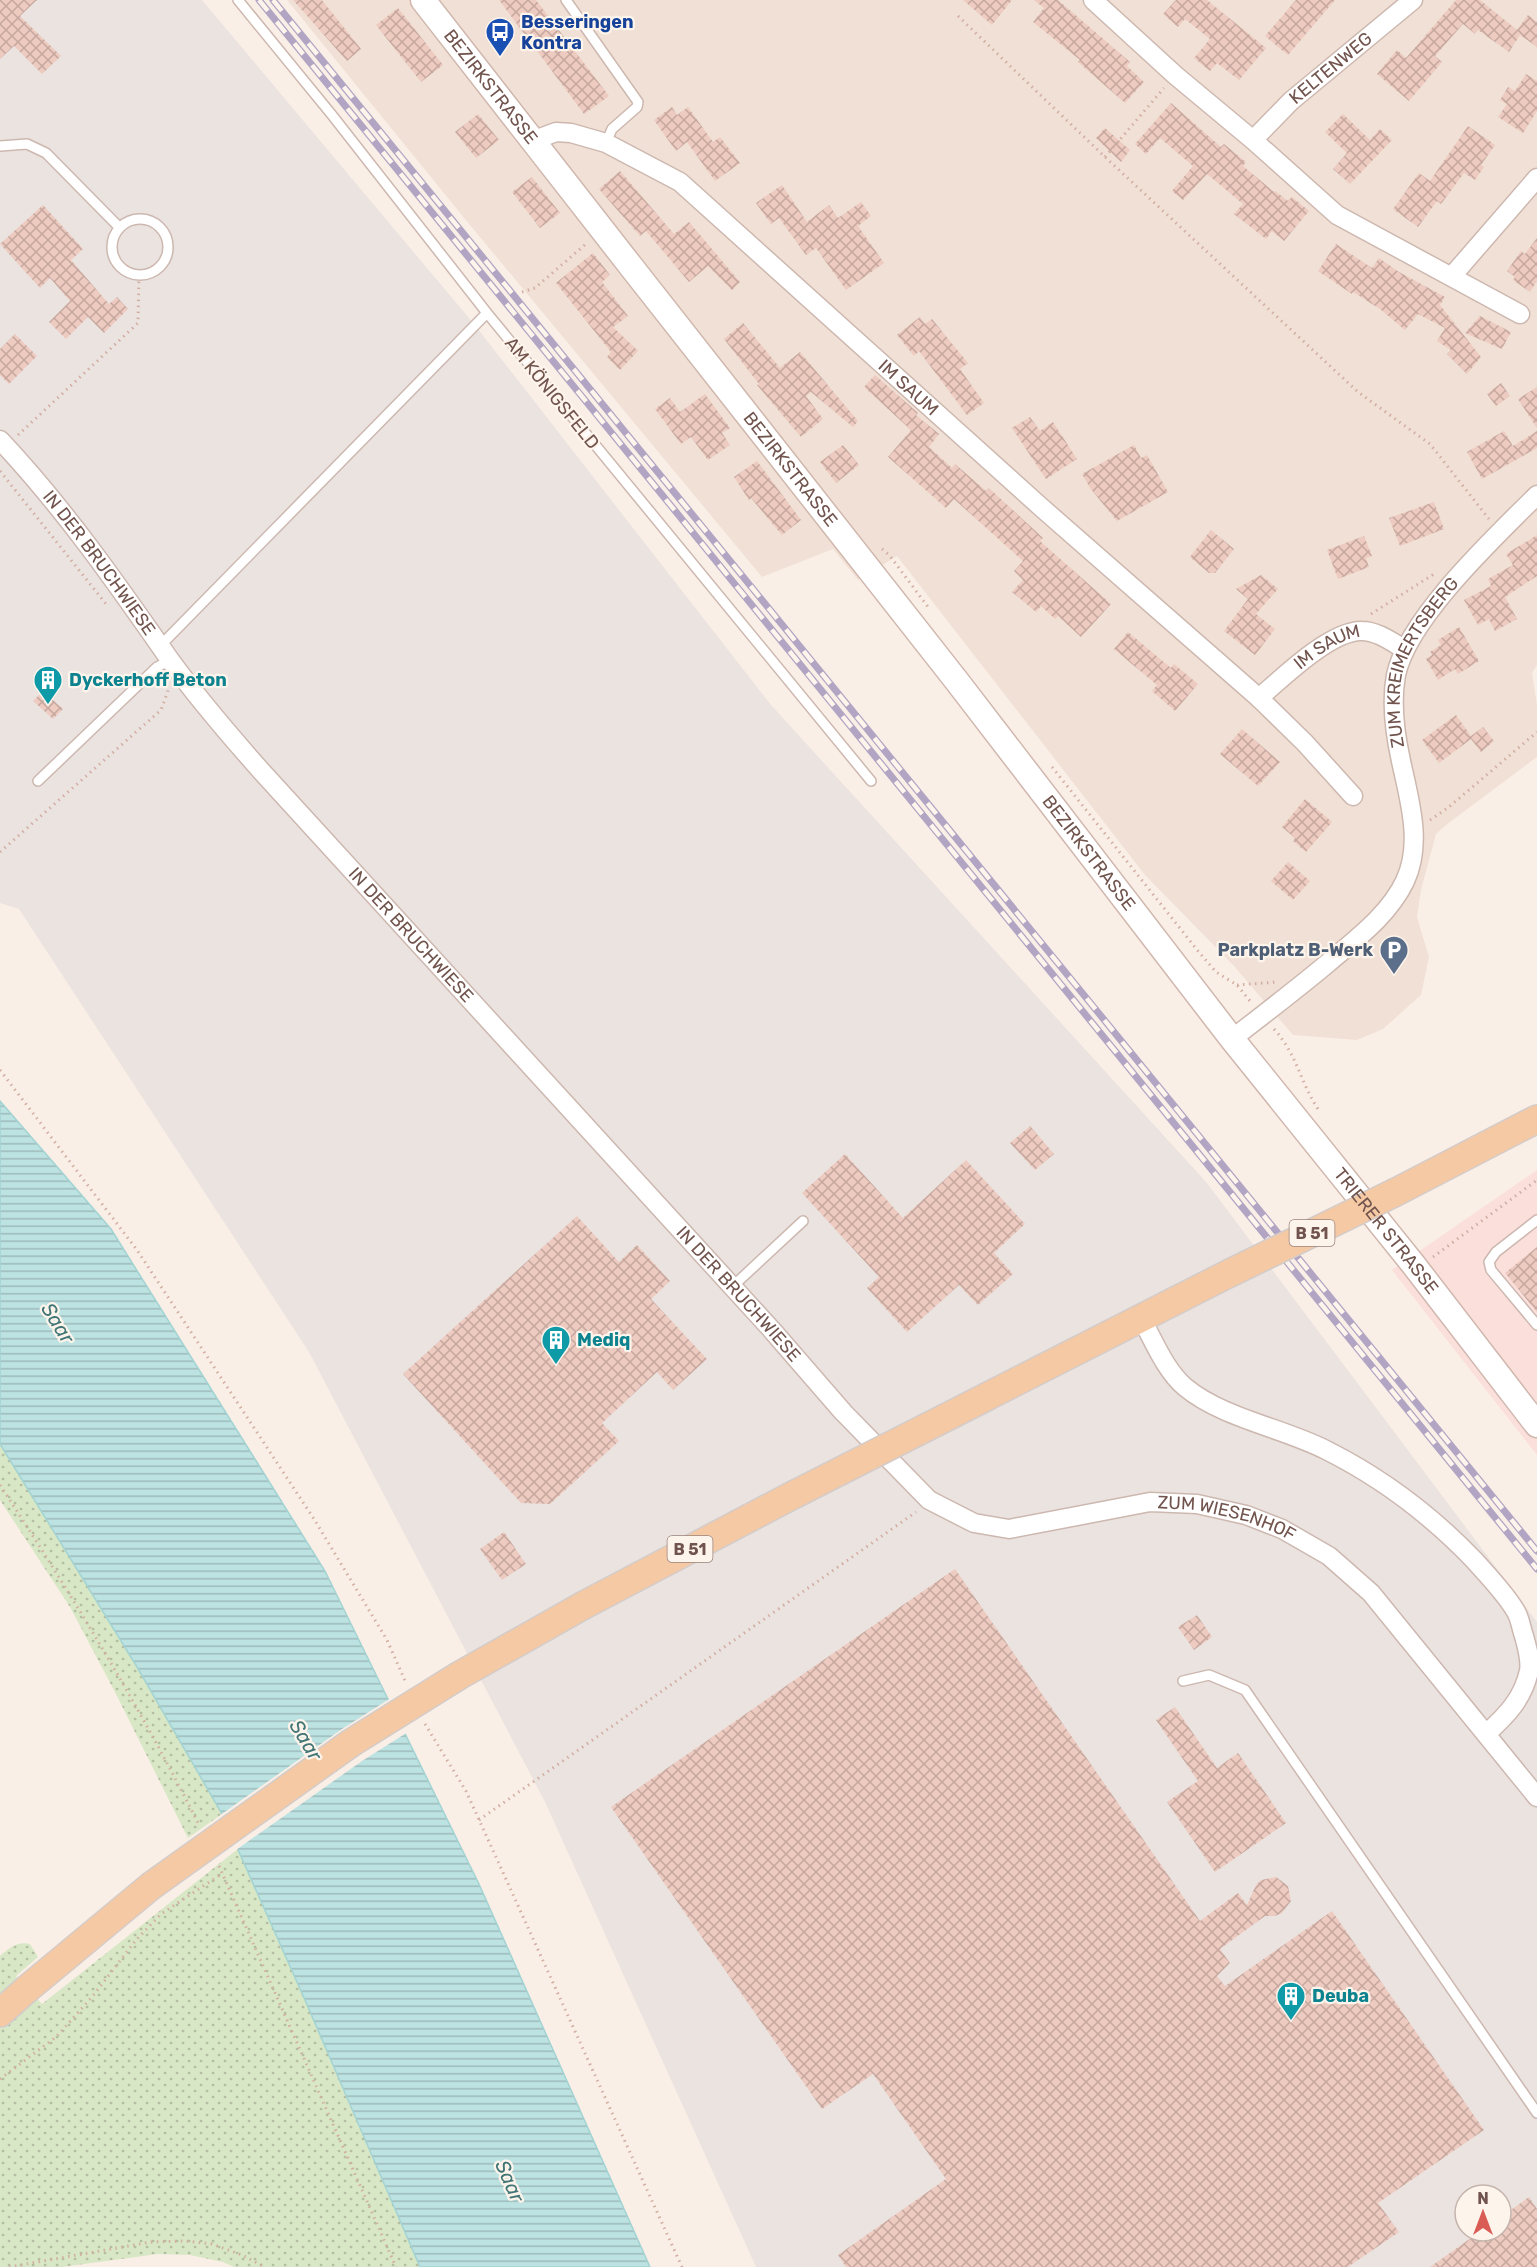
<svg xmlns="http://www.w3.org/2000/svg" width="1537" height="2267" font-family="Rubik,sans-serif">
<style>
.residential{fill:#f1e0d5}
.commercial{fill:#fadfdb}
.industrial{fill:#ebe3e0;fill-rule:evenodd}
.green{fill:url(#green-dots)}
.water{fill:url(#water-rules);stroke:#a3d3d3;stroke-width:1.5}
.pier{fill:#faefe6}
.building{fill:url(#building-cross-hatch)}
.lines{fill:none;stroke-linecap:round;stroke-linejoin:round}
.lane-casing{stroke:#cdb8b0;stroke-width:12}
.street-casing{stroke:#cdb8b0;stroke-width:21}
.secondary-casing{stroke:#d0b7ae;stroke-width:27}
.primary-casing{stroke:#d4ccca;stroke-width:30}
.path{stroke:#d2aea3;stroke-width:3;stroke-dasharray:1.5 4.5;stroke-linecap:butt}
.lane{stroke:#fff;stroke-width:9}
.street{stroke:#fff;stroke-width:18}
.secondary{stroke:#fff;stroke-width:24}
.primary{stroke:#f4c9a4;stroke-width:27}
.rail-casing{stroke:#b1a5c3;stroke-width:7}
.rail{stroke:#fdf4ec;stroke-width:4.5;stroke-dasharray:14;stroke-linecap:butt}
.primary-bridge-casing{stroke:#d4ccca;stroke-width:30;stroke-linecap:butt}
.primary-bridge{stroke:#f4c9a4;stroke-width:27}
.labels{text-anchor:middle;stroke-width:4.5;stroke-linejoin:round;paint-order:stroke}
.shield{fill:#fdf4ec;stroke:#9b847d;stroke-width:1.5}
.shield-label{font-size:16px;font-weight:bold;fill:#71544d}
.transit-label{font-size:18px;font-weight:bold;fill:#164399;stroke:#fdf4ec;text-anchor:start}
.street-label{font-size:18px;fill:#71544d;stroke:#fdf4ec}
.culture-label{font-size:18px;font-weight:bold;fill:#0d838f;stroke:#fdf4ec;text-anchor:start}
.service-label{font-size:18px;font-weight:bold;fill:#4e5e75;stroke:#fdf4ec;text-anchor:end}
.water-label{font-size:20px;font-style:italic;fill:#427676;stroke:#fdf4ec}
</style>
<defs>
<pattern id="green-dots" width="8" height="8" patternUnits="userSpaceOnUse" patternTransform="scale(1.5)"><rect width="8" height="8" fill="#d8e7c5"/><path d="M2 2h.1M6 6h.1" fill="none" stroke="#b4bea2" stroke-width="1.8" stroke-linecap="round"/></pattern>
<pattern id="water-rules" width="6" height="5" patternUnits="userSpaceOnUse" patternTransform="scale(1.5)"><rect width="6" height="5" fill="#bce2e2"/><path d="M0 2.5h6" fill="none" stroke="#9dbab9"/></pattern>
<pattern id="building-cross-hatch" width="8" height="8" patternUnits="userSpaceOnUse" patternTransform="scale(1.5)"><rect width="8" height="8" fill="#eecbc0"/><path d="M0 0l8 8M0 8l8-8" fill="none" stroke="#c5a79e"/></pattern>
</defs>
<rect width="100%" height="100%" fill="#faefe6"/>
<path class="residential" d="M287,0H1537V665L1532,673L1537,705V757L1446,825L1436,834L1421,890L1417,917L1429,957L1421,995L1383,1029L1357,1040L1293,1035L1234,966L1145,875L897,556L858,580L833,549L762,577L465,219Z"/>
<path class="commercial" d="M1537,1170V1455L1392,1270Z"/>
<path class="industrial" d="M0,0H202L474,324L771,705L1207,1183L1537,1622V2267H756L545,1802L309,1352L19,909L0,903ZM1465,2195H1501V2231H1465Z"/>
<path class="green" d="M0,1444L137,1667L222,1814L188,1838L116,1694L70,1607L0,1500Z
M239,1848L420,2267H234L223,2262L190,2255L158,2254L62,2267H0V1956C9,1948 18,1941 30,1944L38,1957L16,1976L42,2004Z"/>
<path class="water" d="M0,1101L111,1229L325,1571L479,1884L650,2267H420L305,2000L222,1814L137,1667L0,1444Z"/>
<path class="pier" d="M391,1698L408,1732L362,1761L236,1850L219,1816L342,1729Z"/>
<path class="building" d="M0,0H37L20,16L61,56L42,74L14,46L0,59Z
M293,0H322L361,49L347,61Z
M499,0H536L609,96L584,114Z
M963,0H1012L992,25Z
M1034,0H1058L1130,62L1127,66L1144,82L1125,103L1078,62L1080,60L1033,22L1044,8Z
M1176,0H1207L1266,48L1239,80L1217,63L1210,71L1194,58L1210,39L1185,19L1178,27L1163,14Z
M1296,0H1335L1288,55L1265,36Z
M1456,0H1480L1517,30L1528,15L1537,22V47L1520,35L1509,52L1478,30L1475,34L1463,24L1435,56L1442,62L1409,101L1377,74L1397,50L1406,58Z
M398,8L443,65L421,82L376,25Z
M1526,74L1537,81V111L1523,133L1498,117L1507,104L1500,100L1508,87L1515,91Z
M1171,103L1221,147L1224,144L1246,162L1243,166L1274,192L1275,191L1288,201L1292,197L1309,211L1284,241L1272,231L1266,239L1234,214L1243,204L1207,174L1183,200L1172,191L1193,166L1160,138L1146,154L1135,144Z
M672,107L677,115L688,107L713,142L720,137L740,163L715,181L687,142L676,151L654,120Z
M478,114L499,140L476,158L455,132Z
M1343,114L1370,140L1380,129L1392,140L1350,184L1333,169L1347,153L1325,132Z
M1468,126L1495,145L1481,165L1484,167L1475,180L1464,173L1441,204L1437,201L1418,227L1393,209L1419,173L1430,181Z
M1105,128L1130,150L1121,162L1096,138Z
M620,171L674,234L689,222L740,282L732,290L708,266L689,282L646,231L640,236L599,189Z
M532,177L560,213L540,228L512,192Z
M782,185L807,222L829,205L838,218L861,202L871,216L858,226L884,263L846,290L816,248L806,255L779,218L771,224L756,203Z
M43,205L83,249L71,260L109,304L117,297L128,309L104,333L88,317L66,339L49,322L70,301L50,278L40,288L0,244Z
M1537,238V281L1530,292L1513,280L1515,277L1507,271L1521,251L1525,254Z
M1336,244L1372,268L1379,258L1399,272L1445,297L1440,305L1481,357L1467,374L1447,354L1451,350L1437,341L1445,328L1418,314L1405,330L1380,309L1353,292L1352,294L1318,271Z
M593,253L610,275L602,282L628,316L613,327L638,351L620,370L607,357L611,352L556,283Z
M1480,316L1511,332L1502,349L1465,333Z
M920,317L925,324L932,319L968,363L960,369L984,403L967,415L919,351L914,356L897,335Z
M743,323L780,368L800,352L858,421L853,427L811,392L806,396L823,419L801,437L757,385L759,384L724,339Z
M15,334L37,356L9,384L0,375V349Z
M875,375L918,413L916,415L939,434L929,447L952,468L955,464L986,491L989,488L1043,538L1040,541L1111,604L1081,637L1058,616L1055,619L1041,606L1036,612L1012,592L1023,580L1014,571L1023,561L954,499L946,508L888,457L911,430L864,387Z
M1501,383L1510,396L1496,406L1487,394Z
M1537,387V428L1518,399Z
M705,394L730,428L722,433L730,445L708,460L691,437L681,444L655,409L670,398L680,412Z
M1030,417L1040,431L1053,422L1077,459L1046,479L1012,428Z
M1504,431L1513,446L1537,431V448L1482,479L1467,452Z
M843,445L859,465L836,483L820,462Z
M1134,445L1141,458L1147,455L1168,492L1117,521L1090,488L1082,474Z
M757,461L801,520L782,535L751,498L749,500L734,477Z
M1434,502L1444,529L1400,546L1389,518Z
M1211,530L1234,549L1215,573H1209L1190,557Z
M1537,535V576L1505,597L1517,619L1495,631L1489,619L1478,625L1464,600L1491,586L1488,579L1513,565L1506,554Z
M1364,536L1372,556L1366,558L1369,567L1338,579L1327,550Z
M1261,575L1278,589L1256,614L1275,629L1255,655L1224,631L1248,599L1236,589Z
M1459,627L1479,661L1458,674L1455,669L1438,680L1426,659L1432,655L1430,652L1441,645L1438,640Z
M1128,632L1171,668L1174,664L1198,684L1175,711L1152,691L1157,685L1114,649Z
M43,691L63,709L53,719L33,701Z
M1456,715L1471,736L1483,727L1494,741L1481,752L1471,739L1439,763L1422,740Z
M1242,729L1280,762L1258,786L1220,754Z
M1305,799L1332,822L1306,852L1293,841L1295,838L1282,827Z
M1288,862L1310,881L1293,900L1271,881Z
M1030,1126L1054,1154L1035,1170L1010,1143Z
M845,1154L903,1218L966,1160L1025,1224L994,1253L1013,1274L978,1305L959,1285L907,1332L867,1288L879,1277L802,1193Z
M577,1216L619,1262L637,1245L670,1281L651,1299L707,1359L673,1390L657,1372L602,1423L619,1441L550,1504L521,1503L403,1374Z
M1537,1247V1312L1505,1273Z
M504,1532L526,1564L502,1580L480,1549Z
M955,1569L1200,1921L1238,1893L1247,1905L1256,1885L1261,1880L1276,1877L1288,1886L1291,1901L1282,1913L1275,1916H1265L1220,1949L1230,1963L1217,1976L1225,1986L1332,1911L1484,2130L1378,2203L1399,2232L1348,2267H846L838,2255L946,2179L873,2074L822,2109L611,1807Z
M1197,1615L1212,1637L1194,1650L1178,1627Z
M1175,1707L1217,1768L1238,1753L1286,1823L1215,1872L1167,1802L1198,1781L1156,1720Z
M1529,2197L1537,2209V2267H1430L1481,2231H1501V2217Z"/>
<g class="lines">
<g class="lane-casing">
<path id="lane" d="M238,0L332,115L487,313L871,781
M566,0L638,102L637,107L612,129L606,143
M0,146L27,144L46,153L119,227
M112 247a28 28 0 1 1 56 0a28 28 0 1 1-56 0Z
M161,645L487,313
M38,781L157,667L171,660
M1537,1220L1496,1252L1489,1262L1491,1270L1537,1325
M732,1287L803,1221
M1183,1681L1209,1675L1245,1690L1537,2113"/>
</g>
<g class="street-casing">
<g id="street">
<path d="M1093,0L1175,75L1253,140L1337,215L1520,314"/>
<path id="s1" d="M1253,140L1291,101L1413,0"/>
<path id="s2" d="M532,141L556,132L571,133L606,143L680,182L1042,508L1259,698L1305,743L1353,796"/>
<path d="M1452,276L1537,178"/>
<path id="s3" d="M0,440C64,508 117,584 170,660C199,700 231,737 263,773L771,1329L843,1412L929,1500L974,1523L1009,1529L1150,1502L1197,1504L1246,1515L1282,1529L1329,1556L1371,1593L1537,1797"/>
<path id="s4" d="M1259,698C1282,678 1331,630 1362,631C1377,631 1392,642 1404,649"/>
<path id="s5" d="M1232,1039C1264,1014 1297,989 1328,963C1356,939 1389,915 1405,881C1423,843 1409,799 1401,761C1395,734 1391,702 1396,675C1408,618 1495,537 1537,495"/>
<path d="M1141,1318C1154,1341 1165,1370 1185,1387C1222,1418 1283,1428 1326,1450C1382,1478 1432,1516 1475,1561C1489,1577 1504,1592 1515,1610C1520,1617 1521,1628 1524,1636C1527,1647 1531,1660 1529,1671C1523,1699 1506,1716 1486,1734"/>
</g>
</g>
<g class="secondary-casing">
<g id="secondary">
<path id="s6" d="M423,0L633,269L956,680L1232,1039L1413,1264L1537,1425"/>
</g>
</g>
<g class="primary-casing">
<path id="primary" d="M1396,1192L1537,1119
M990,1395L1228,1274
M584,1605L795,1494
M0,2013L27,1989"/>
</g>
<path class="path" d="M958,16L1105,157L1358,392L1430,444L1489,519
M1105,157L1164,88
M522,292L535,288L587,243
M18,435L138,323L139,275
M0,471L106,604
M882,549L890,556L928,607
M1371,614L1434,574
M1052,767L1198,951L1216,972L1237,985L1250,1001
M1430,820L1449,807L1537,732
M0,852L161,710L169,688
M1237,985L1277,982
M1274,1029C1298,1056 1299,1080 1318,1109
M0,1070L137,1250L314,1519L387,1640L406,1683
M1433,1257L1537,1180
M0,1485C72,1595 140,1707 199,1825
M425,1724L466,1791L682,2267
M479,1820L916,1512
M219,1866L396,2267
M0,2079L56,2037L92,1997L136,1940L161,1914L223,1873
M9,2267L151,2242L185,2241L212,2244L242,2255L265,2267"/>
<use href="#lane" class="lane"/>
<use href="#street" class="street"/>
<use href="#secondary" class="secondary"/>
<use href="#primary" class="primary"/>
<g class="rail-casing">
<path id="rail" d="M259,0L1537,1569
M273,0L1537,1551"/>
</g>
<use href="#rail" class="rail"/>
<g class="primary-bridge-casing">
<path id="primary-bridge" d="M1228,1274L1396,1192
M795,1494L990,1395
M27,1989L151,1886L351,1743L460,1675L584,1605"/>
</g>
<use href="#primary-bridge" class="primary-bridge"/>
</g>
<defs>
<g id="bus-pin" transform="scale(1.5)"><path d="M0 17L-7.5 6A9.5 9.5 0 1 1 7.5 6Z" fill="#1a4fb4" stroke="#fdf4ec"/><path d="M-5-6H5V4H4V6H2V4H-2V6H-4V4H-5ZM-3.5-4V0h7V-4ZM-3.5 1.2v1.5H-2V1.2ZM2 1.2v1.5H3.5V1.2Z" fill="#fff"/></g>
<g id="building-pin" transform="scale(1.5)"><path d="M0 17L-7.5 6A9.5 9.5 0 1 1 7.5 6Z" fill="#0f9aa8" stroke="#fdf4ec"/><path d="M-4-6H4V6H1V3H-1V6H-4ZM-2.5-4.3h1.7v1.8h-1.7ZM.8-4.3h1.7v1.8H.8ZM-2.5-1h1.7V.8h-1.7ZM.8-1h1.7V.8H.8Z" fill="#fff"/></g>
<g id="parking-pin" transform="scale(1.5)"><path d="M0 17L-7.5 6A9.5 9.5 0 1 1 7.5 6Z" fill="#5c6f8a" stroke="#fdf4ec"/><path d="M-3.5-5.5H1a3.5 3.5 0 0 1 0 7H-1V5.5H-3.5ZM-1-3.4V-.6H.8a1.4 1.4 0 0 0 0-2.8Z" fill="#fff"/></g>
</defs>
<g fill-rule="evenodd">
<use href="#bus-pin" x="500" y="32"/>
<use href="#building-pin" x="48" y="680"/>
<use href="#parking-pin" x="1394" y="950"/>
<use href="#building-pin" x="556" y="1340"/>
<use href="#building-pin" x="1291" y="1996"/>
</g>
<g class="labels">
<g class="shield">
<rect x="1289.5" y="1220" width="45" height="26" rx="4.5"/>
<rect x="667.5" y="1536" width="45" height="26" rx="4.5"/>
</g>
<g class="shield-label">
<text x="1312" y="1239">B 51</text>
<text x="690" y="1555">B 51</text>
</g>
<g class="transit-label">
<text x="521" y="28">Besseringen<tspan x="521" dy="21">Kontra</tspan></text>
</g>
<g class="street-label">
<text dy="6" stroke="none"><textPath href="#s1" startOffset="106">KELTENWEG</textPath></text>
<text dy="6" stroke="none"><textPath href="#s6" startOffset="110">BEZIRKSTRASSE</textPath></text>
<text dy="6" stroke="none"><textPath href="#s2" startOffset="468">IM SAUM</textPath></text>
<text transform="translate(552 393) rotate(51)" y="6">AM KÖNIGSFELD</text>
<text dy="6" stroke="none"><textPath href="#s6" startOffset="596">BEZIRKSTRASSE</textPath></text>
<text dy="6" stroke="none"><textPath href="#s3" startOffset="158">IN DER BRUCHWIESE</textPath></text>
<text dy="6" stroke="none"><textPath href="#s4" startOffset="86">IM SAUM</textPath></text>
<text dy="6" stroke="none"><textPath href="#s5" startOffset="465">ZUM KREIMERTSBERG</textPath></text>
<text dy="6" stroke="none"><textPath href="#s6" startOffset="1082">BEZIRKSTRASSE</textPath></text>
<text dy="6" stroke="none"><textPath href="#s3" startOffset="644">IN DER BRUCHWIESE</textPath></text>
<text dy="6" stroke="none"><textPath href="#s6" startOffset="1563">TRIERER STRASSE</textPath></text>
<text dy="6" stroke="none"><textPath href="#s3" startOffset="1130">IN DER BRUCHWIESE</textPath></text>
<text dy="6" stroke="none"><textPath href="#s3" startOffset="1719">ZUM WIESENHOF</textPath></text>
</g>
<g class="culture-label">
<text x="69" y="686">Dyckerhoff Beton</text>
<text x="577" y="1346">Mediq</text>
<text x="1312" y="2002">Deuba</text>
</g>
<g class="service-label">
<text x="1373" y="956">Parkplatz B-Werk</text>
</g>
<g class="water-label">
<text transform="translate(58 1323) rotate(58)" y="7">Saar</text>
<text transform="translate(306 1740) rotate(59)" y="7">Saar</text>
<text transform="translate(510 2181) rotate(66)" y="7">Saar</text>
</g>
</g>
<g transform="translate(1483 2213)"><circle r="28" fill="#fdf4ec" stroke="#c5b4ac" stroke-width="1.5"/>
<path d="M0-4.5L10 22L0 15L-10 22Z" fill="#da5d55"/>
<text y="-9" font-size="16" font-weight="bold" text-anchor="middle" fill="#71544d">N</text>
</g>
</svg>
